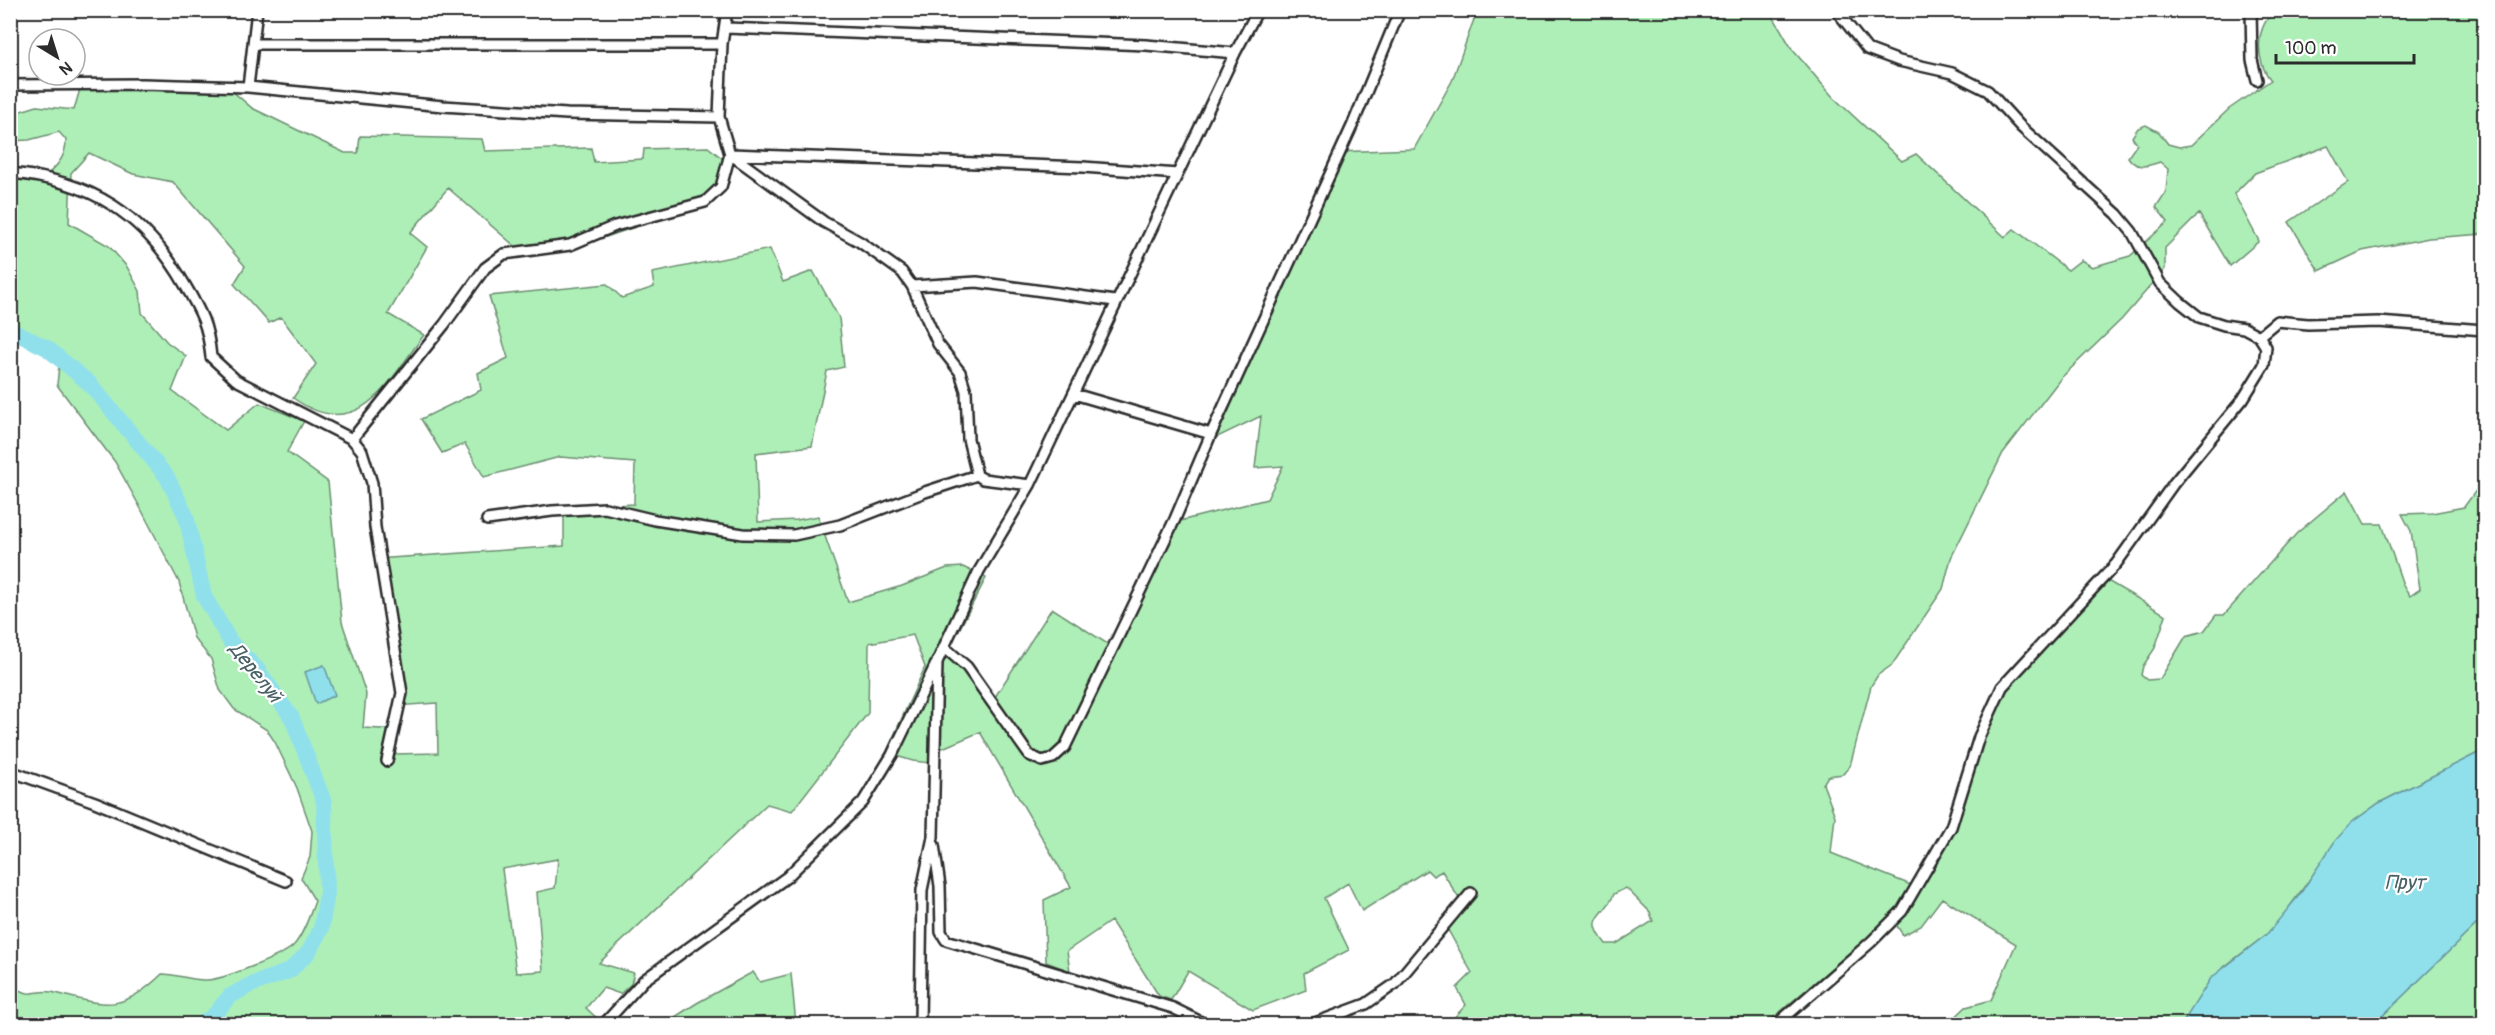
<svg xmlns="http://www.w3.org/2000/svg" width="2495" height="1035" font-family="Pangolin,sans-serif">
<style>
.green{fill:#aeefb7;stroke:#6c8d71;stroke-width:1.5;fill-rule:evenodd}
.water{fill:#90e0ec;stroke:#68989f;stroke-width:1.5}
.lines{fill:none;stroke-linecap:round;stroke-linejoin:round}
.river{stroke:#90e0ec;stroke-width:16}
.minor-casing{stroke:#2b2b2b;stroke-width:14}
.minor{stroke:#fff;stroke-width:9}
.labels{text-anchor:middle;stroke-width:4.5;stroke-linejoin:round;paint-order:stroke}
.water-label{font-size:20px;font-style:italic;fill:#496165;stroke:#fff}
</style>
<rect width="100%" height="100%" fill="#fff"/>
<filter id="ink" filterUnits="userSpaceOnUse"><feTurbulence type="fractalNoise" baseFrequency=".0167" numOctaves="2"/><feDisplacementMap in="SourceGraphic" scale="12" xChannelSelector="R" yChannelSelector="G"/><feConvolveMatrix kernelMatrix="1 2 1 2 8 2 1 2 1" color-interpolation-filters="sRGB"/></filter>
<g filter="url(#ink)">
<path class="green" d="M2278,10L2484,11V234L2429,238L2362,251L2319,271L2289,222L2348,182L2328,146L2255,173L2234,194L2259,241L2230,266L2199,214L2165,248V269L2122,319L2061,378L2003,453L1951,558L1943,589L1892,665L1878,675L1871,686L1850,766L1843,774L1828,776L1823,784L1835,816L1831,853L1911,885L1945,826L1998,691L2099,576L2166,615L2155,648L2143,666L2141,675L2147,680L2160,679L2186,636L2204,631L2216,615H2224L2297,533L2347,491L2365,524H2382L2403,585L2410,596L2420,589L2411,531L2402,514L2432,513L2464,507L2477,489L2484,486V750L2379,803L2351,823L2282,917L2267,934L2224,967L2182,1024H1948L1966,1007L1991,1000L2016,944L1942,898L1921,926L1903,935L1891,917L1766,1024H1448L1466,1005L1457,988L1472,973L1443,921L1460,900L1442,871L1433,876L1427,870L1362,911L1348,883L1324,898L1349,950L1304,973L1306,990L1253,1010L1188,971L1171,1000L1159,996L1111,921L1067,951L1070,971L1046,962L1044,900L1071,887L980,732L940,749V764L913,761L886,753L925,667L913,635L869,643L868,713L792,811L767,804L599,963L634,973L631,984L620,994L603,988L586,1008L603,1024H11V986C16,988 22,992 28,993C35,994 43,990 51,992C102,1004 119,1016 162,974C177,974 192,981 207,980C221,980 283,956 293,946C303,936 310,914 315,901L301,878L310,857L312,831L297,788L275,742L267,730L234,709L220,690L211,659L194,638L179,582L141,509L115,462L57,385L59,365L56,354L11,325V176L41,180C55,168 66,159 66,140L59,132L29,140L11,141V114L37,106L74,110L80,89L99,86L231,90L252,108L345,153H358L360,136L482,139L485,151L591,148L594,162L643,159L644,149L708,147L732,166L729,183L714,200L568,250L524,254L448,188L410,233L427,247L388,314L424,335C388,382 359,445 293,398L316,364L281,317L269,323L234,284L245,266L173,182L133,174L89,153L71,173L69,223L109,246L127,267L140,291L142,313L167,342L186,356L172,391L226,430L259,403L304,421L287,452L328,482L342,622L366,694L363,728L399,730L394,754L438,753L437,703L395,706L397,689L376,559L564,546V508L634,504L635,463L560,457L484,477L465,444L442,453L421,419L481,390L478,373L508,358L489,296L607,284L622,298L654,287L652,273L770,249L783,282L813,271L839,318L844,367L827,371L812,446L756,453L758,522L797,520L818,516L848,602L902,586L947,568L963,567L986,578L949,649L995,697L1052,608L1109,645L1168,524L1267,499L1283,466L1255,468L1261,416L1205,443L1337,152L1414,149L1452,81L1477,11H1770L1792,49L1833,97L1902,161L1916,154L2005,237L2014,229L2068,270L2081,260L2092,267L2130,256L2168,222L2156,207L2166,192L2168,169L2160,162C2148,166 2136,170 2128,157L2137,144L2132,137L2138,128L2146,125L2159,132L2168,144L2179,147L2191,145L2229,109L2271,80C2255,63 2254,22 2278,10ZM558,859L555,888L537,892L543,971L516,973L502,869ZM1626,888L1650,912L1653,921L1616,944H1606C1583,916 1605,918 1614,894Z
M2484,917V1024H2374Z
M753,972L760,982L791,974L796,1024H664L697,1003Z"/>
<path class="water" d="M324,665L335,695L316,704L305,672Z
M2484,750V917L2374,1024H2182L2211,978L2267,934L2300,894L2335,841L2351,823L2379,803Z"/>
<g class="lines">
<path class="river" d="M10,330L47,348L90,384L167,477L186,516L204,596L231,643L258,670L292,718L324,802L327,893L321,929L308,953L289,971L248,986L229,997L214,1015L202,1024"/>
<g class="minor-casing">
<path id="minor" d="M727,10L722,44L719,117L730,154L824,222L860,242L902,272L912,286L938,344L960,372L966,391L968,439L977,475L983,479L1030,485
M2251,10L2252,60L2257,80
M726,28L1146,45L1235,53
M253,44H722
M10,85L143,84L248,87L443,106L567,114L719,117
M248,87L257,10
M10,173C91,180 145,215 185,285C201,312 208,325 211,357L236,380L352,439L362,451L372,483L375,527L402,693L387,761
M912,286L977,282L1115,301
M2259,336L2277,321L2308,324L2378,322L2484,330
M1074,394L1211,434L1353,124L1400,10
M352,439L444,325L485,268L504,254L570,245L615,226L705,202L721,187L730,154L1083,167L1178,174
M487,520L552,511L605,508L655,520L743,534L794,535L840,525L925,492L977,475
M944,647L967,667L1029,755L1042,761L1053,758L1065,747L1175,519L1211,434
M10,771L95,802L286,881
M934,845L940,886L941,932L946,940L1173,1008L1205,1024
M604,1024L644,980L787,877L863,802L892,755L936,664
M920,1024L922,890L933,837L937,662L979,571L1030,485L1235,53L1258,10
M1312,1024L1366,1004L1395,984L1471,893
M1777,1024L1871,942L1902,911L1951,827L1979,737L2002,687L2116,564L2174,483L2243,399L2264,365L2266,347L2259,336L2244,328L2224,325L2199,317L2180,302L2160,283L2132,232L2117,214L2021,127L1988,91L1952,73L1899,61L1867,49L1836,10"/>
</g>
<use href="#minor" class="minor"/>
</g>
</g>
<g class="labels">
<g class="water-label">
<text transform="translate(256 672) rotate(51)" y="7">Дерелуй</text>
<text x="2405" y="889">Прут</text>
</g>
</g>
<rect width="2495" height="1035" fill="none" stroke="#fff" stroke-width="36"/>
<rect x="18" y="18" width="2459" height="999" fill="none" stroke="#2b2b2b" stroke-width="2" filter="url(#ink)"/>
<g transform="translate(57 57) rotate(142)"><circle r="28" fill="#ffffff" stroke="#aaaaaa" stroke-width="1.5"/>
<path d="M0-4.5L10 22L0 15L-10 22Z" fill="#2b2b2b"/>
<text y="-9" font-size="16" font-weight="bold" text-anchor="middle" fill="#2b2b2b">N</text>
</g>
<path d="M2276 54v9h138v-9" fill="none" stroke="#2b2b2b" stroke-width="3"/>
<text x="2285" y="54" font-size="18" fill="#2b2b2b" stroke="#ffffff" stroke-width="4.5" paint-order="stroke">100 m</text>
</svg>
